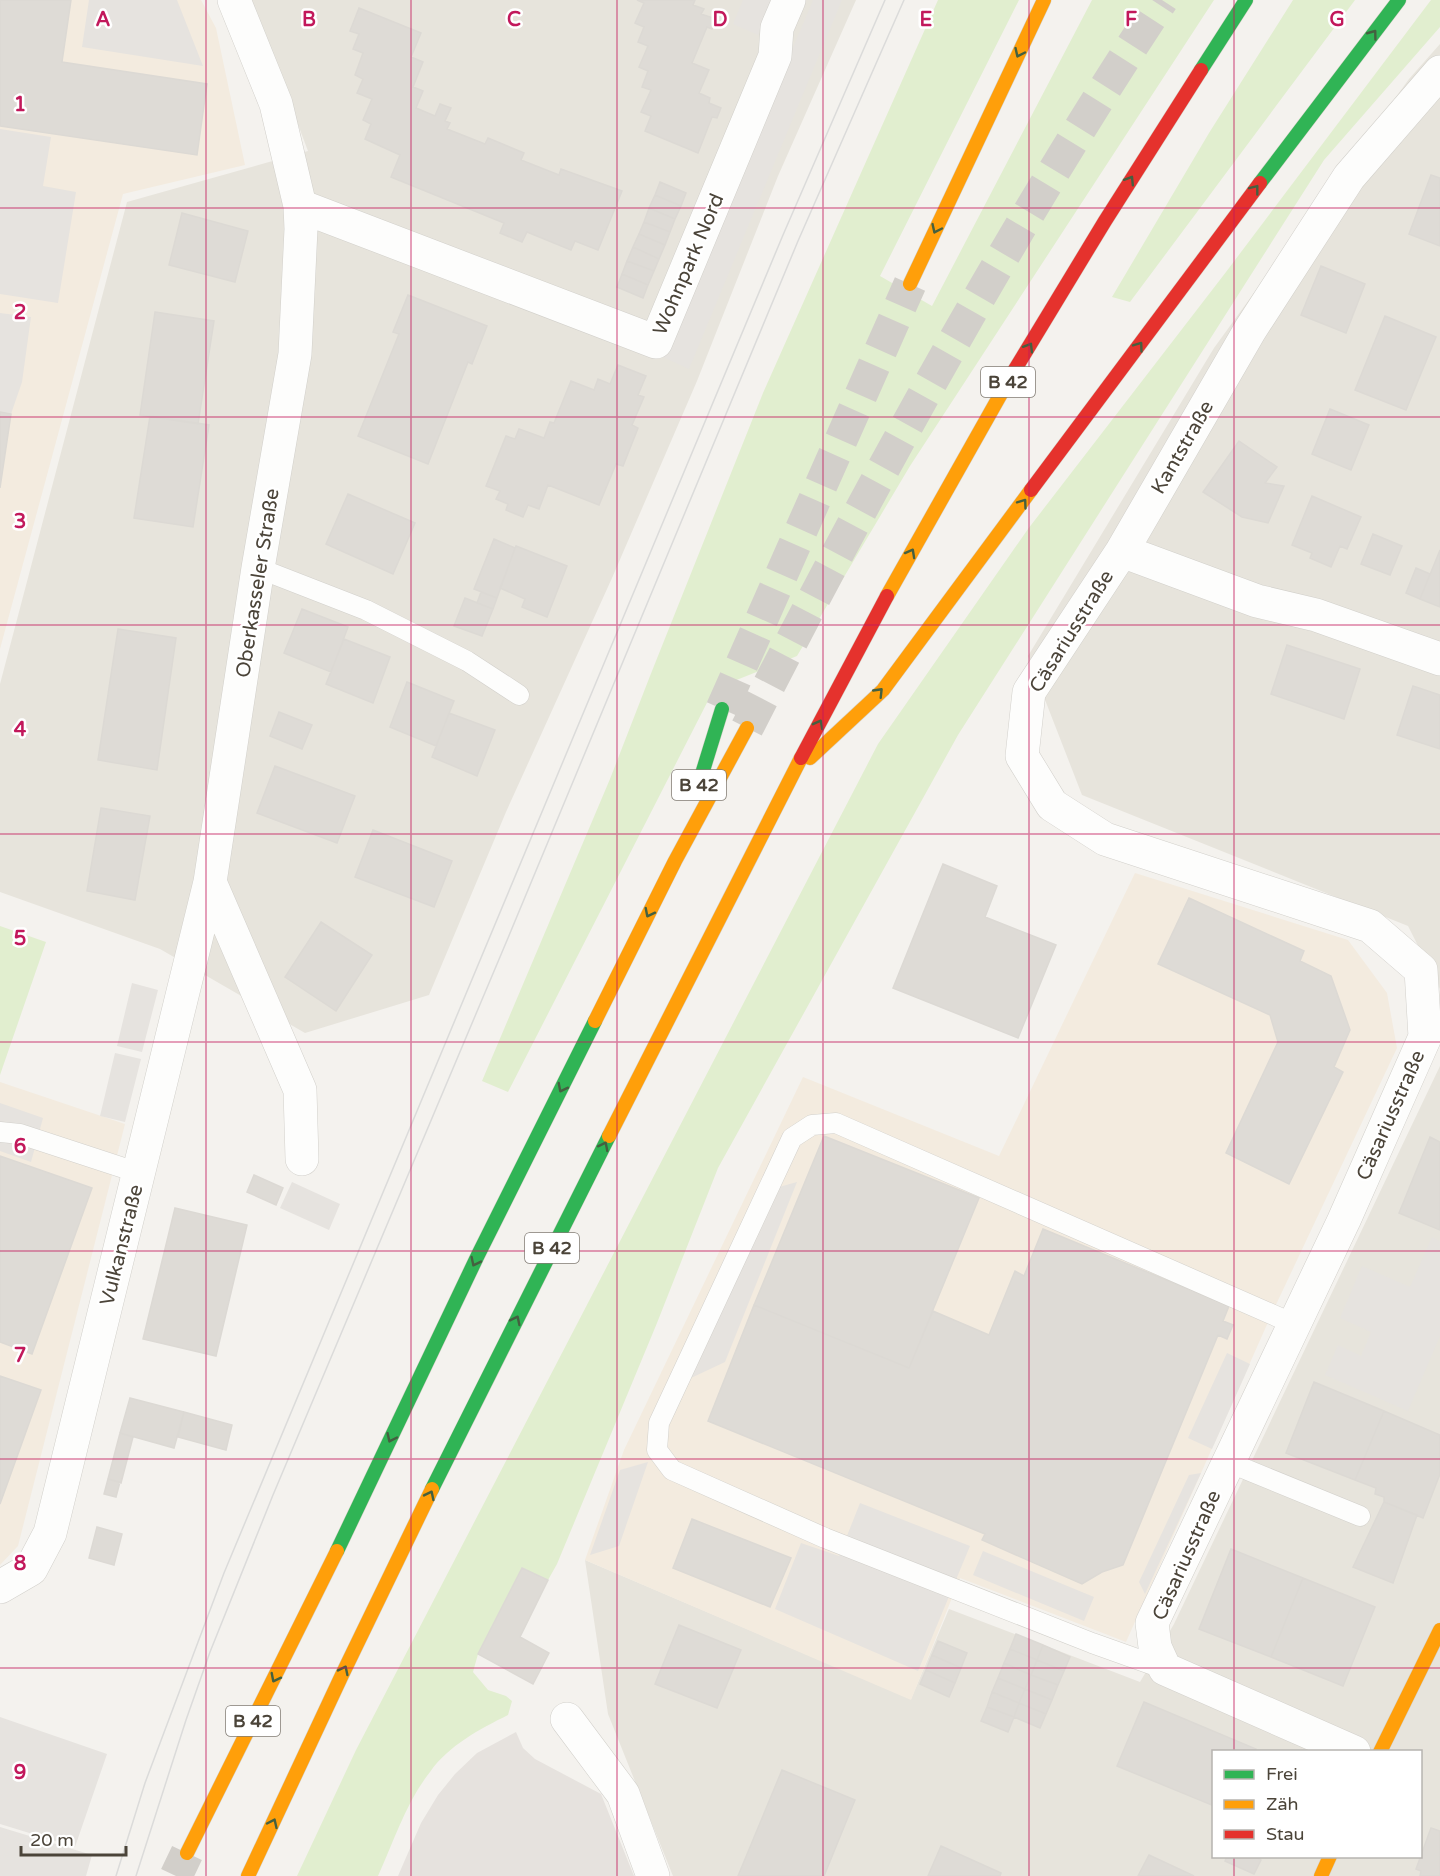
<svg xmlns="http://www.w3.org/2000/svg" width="1440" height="1876" font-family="'Varela Round',sans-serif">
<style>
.residential{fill:#e7e4dc;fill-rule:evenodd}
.commercial{fill:#f3ebdf}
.industrial{fill:#e6e2de}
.green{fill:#e1eecf}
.parking{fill:#e6e3df}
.building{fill:#dedbd6;stroke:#dcd9d4;stroke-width:1.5}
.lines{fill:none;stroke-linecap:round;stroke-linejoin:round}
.highway-tunnel{stroke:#d2cfca;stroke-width:33;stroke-dasharray:33 16;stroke-linecap:butt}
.lane-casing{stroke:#d2d0cb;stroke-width:21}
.street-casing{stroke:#d2d0cb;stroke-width:34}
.fast-casing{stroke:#d3cfc5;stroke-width:15}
.slow-casing{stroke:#d3cfc5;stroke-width:15}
.jam-casing{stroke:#d3cfc5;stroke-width:15}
.lane{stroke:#fdfdfc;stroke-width:20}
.street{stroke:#fdfdfc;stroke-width:33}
.fast{stroke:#30b455;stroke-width:14}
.slow{stroke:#ff9f0a;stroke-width:14}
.jam{stroke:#e5322d;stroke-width:14}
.tram{stroke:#dbdbda;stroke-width:1.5}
.oneway{stroke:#446040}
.grid{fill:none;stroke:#c2185b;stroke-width:1.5;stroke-opacity:0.55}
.labels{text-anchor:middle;stroke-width:5;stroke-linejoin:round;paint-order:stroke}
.shield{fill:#fff;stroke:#817c74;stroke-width:1.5}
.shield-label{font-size:18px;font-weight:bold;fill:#4b4439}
.street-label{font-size:20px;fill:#4b4439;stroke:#fff}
.grid-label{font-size:20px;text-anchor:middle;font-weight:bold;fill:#c2185b;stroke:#fff;stroke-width:5;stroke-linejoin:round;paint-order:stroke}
</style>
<rect width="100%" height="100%" fill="#f4f2ee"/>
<path class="residential" d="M251,0H856L778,176L697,381L612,578L506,812L429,995L305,1033L160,949L0,892V684L127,202L308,151Z
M1440,44V989L1408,926L1082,795L1028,656L1214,348L1409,79Z
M1440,1066V1876H673L608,1714L585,1560L911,1699L949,1609L1140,1682L1174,1624ZM1214,1752H1420V1856H1214Z"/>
<path class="commercial" d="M0,0H201L216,28L245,165L123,194L0,649Z
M1135,873L1348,940L1387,993L1397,1048L1273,1311L1126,1642L960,1578L911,1700L585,1560L624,1450L803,1077L999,1156Z
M0,1082L125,1124L18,1546L0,1565Z"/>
<path class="industrial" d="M516,1732L523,1748L535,1759L601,1794L634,1876H398L421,1823L438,1795L455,1774L477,1753Z"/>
<path class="green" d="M938,0H1019L880,276L932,306L1092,0H1214L910,466L797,656L714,689L508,1092L482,1081L610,779L650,676L763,393Z
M1293,0H1355L1130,302L1112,297L1209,133Z
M1431,0H1440V27L1324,160L958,735L718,1168L657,1323L557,1564L548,1580L522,1568L478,1654L473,1672L488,1690L506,1696L512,1701L508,1715C480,1729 449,1745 430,1772C406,1802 394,1841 378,1876H297L356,1750L878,744L1028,529L1226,272Z
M0,926L46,942L0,1075Z"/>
<path class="parking" d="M89,0H177L203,66L82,47Z
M743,0H772L758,35L733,24Z
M813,0H842L689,369L663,357Z
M0,129L51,137L43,186L76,192L58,303L0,294Z
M0,313L31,317L22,382L11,414L0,412Z
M132,983L158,990L142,1052L117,1046Z
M115,1053L141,1059L125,1122L100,1116Z
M0,1103L43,1118L31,1162L0,1151Z
M292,1182L340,1204L329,1230L280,1208Z
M797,1182L725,1362L691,1378L772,1189Z
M1432,1237L1440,1241V1336L1408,1411L1325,1375L1338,1345L1361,1356L1371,1332L1340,1318L1362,1266L1410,1287Z
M1227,1353L1250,1364L1212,1449L1188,1438Z
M648,1462L619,1546L590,1555L620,1470Z
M1201,1473L1145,1594L1139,1582L1189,1475Z
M860,1503L970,1546L918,1671L775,1609L801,1543L839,1556Z
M983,1551L1094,1597L1084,1621L973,1575Z
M0,1717L107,1754L75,1847L0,1824Z
M0,1827L92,1855L86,1876H0Z"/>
<path class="building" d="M0,0H71L62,62L207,84L197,155L0,126Z
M637,0H695L693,5L704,9L701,14L716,19L712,29L707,27L692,63L709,70L699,93L710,98L709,103L721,108L717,118L712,117L698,153L645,131L651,116L641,112L651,90L642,87L648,71L639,67L648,46L638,42L644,27L635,23L644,3Z
M359,8L421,33L411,57L423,62L413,87L423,91L416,108L435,116L440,104L451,108L445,121L450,123L447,129L485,144L488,138L524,153L521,160L559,175L561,169L622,191L598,250L575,241L571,250L527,232L522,242L500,233L504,223L391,177L400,155L365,139L371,124L363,120L372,99L357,93L363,79L355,75L363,53L353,49L359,34L350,31Z
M1431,175L1440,178V246L1409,234Z
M660,182L686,193L681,206L655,195Z
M655,195L681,206L675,219L649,208Z
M649,208L675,219L670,232L644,222Z
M182,213L248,231L235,282L169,265Z
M644,222L670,232L665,245L639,234Z
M639,234L665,245L659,259L633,247Z
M633,247L659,259L654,271L627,261Z
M627,261L654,271L648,285L622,274Z
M1321,266L1365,284L1346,333L1301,315Z
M622,274L648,285L643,298L617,287Z
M408,295L487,326L472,364L468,362L428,464L358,436L399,334L393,332Z
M155,312L214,321L198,424L140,415Z
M1385,316L1436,337L1406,410L1355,390Z
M618,365L646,376L638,395L644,397L632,425L638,428L623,466L616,464L599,505L548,485L539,509L528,505L523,517L506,510L508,504L496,499L500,491L486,486L506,436L515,439L519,429L544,438L550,422L554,423L571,381L594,390L598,379L610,384Z
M1330,409L1369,425L1351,470L1312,454Z
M0,412L11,414L0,488Z
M150,416L209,425L193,527L134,518Z
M1239,441L1277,467L1265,483L1284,486L1268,523L1242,517L1203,492Z
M348,494L415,523L393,574L326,544Z
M1312,496L1361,517L1347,549L1340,546L1331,567L1310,558L1312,553L1292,545Z
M1373,534L1402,546L1390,575L1361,564Z
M494,539L515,548L497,598L474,589Z
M516,546L567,566L547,617L522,607L525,599L500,588Z
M1440,550V607L1420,599Z
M1416,568L1430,574L1420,599L1406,593Z
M481,592L497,598L493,609L477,603Z
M465,598L493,609L482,636L454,626Z
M302,609L348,627L331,672L284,653Z
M118,629L176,638L157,770L98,760Z
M344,639L390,657L373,703L326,684Z
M1287,645L1360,669L1344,719L1271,694Z
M407,682L454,701L436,746L390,727Z
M1413,686L1440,695V749L1397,735Z
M279,712L312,725L302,749L270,736Z
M449,713L495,730L477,776L432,757Z
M275,766L355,796L337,843L257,813Z
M101,808L150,816L135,900L87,891Z
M373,830L452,861L434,907L355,877Z
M943,864L997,886L985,917L1056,945L1018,1038L893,988Z
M1189,898L1304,951L1300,961L1331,976L1350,1030L1334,1067L1343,1072L1289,1184L1226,1153L1278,1042L1270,1015L1158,964Z
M321,922L372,955L336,1011L285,977Z
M824,1136L979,1198L909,1368L754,1305Z
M1430,1137L1440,1142V1230L1399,1213Z
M0,1156L92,1188L32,1354L0,1342Z
M254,1175L283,1188L276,1205L247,1192Z
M175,1208L247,1225L216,1356L143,1339Z
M1043,1229L1229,1306L1223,1321L1233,1325L1227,1339L1218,1335L1123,1565L1102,1572L1082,1584L982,1540L985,1534L708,1421L754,1305L909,1368L933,1311L989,1335L1015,1271L1024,1276Z
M0,1376L41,1390L0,1504Z
M1314,1382L1384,1411L1355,1480L1286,1453Z
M130,1398L184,1412L174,1448L120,1433Z
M1384,1411L1440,1435V1474L1423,1518L1384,1502V1497L1375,1494L1376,1488L1355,1480Z
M184,1412L232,1425L226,1450L178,1437Z
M120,1433L133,1437L121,1483L108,1479Z
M108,1479L120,1482L116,1497L104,1494Z
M1384,1502L1417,1515L1393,1583L1353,1567Z
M692,1519L791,1558L770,1607L673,1568Z
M97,1527L122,1534L114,1565L89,1558Z
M1231,1549L1303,1578L1271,1657L1199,1629Z
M522,1568L548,1580L520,1637L549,1653L533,1684L478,1654Z
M1303,1578L1375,1607L1343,1686L1271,1657Z
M679,1625L741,1650L717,1708L655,1684Z
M1016,1634L1043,1645L1037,1660L1010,1649Z
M938,1641L967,1653L961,1668L932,1655Z
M1043,1645L1070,1657L1064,1671L1037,1660Z
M1010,1649L1037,1660L1031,1675L1004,1663Z
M932,1655L961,1668L955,1683L926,1670Z
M1037,1660L1064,1671L1058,1685L1031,1675Z
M1004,1663L1031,1675L1025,1689L998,1678Z
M926,1670L955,1683L949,1697L920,1684Z
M1031,1675L1058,1685L1052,1700L1025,1689Z
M998,1678L1025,1689L1019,1703L992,1692Z
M1025,1689L1052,1700L1046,1714L1019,1703Z
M992,1692L1019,1703L1014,1717L987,1707Z
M1144,1702L1256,1749L1254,1752H1214V1806L1117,1766Z
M1019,1703L1046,1714L1040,1728L1014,1717Z
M987,1707L1014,1717L1008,1732L981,1721Z
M782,1770L855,1800L824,1876H738Z
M1431,1828L1440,1831V1876H1420L1421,1871L1416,1869Z
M941,1846L1001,1873L1000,1876H928Z
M1149,1855L1194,1876H1138Z
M1227,1856H1254L1261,1860L1254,1874L1225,1861Z"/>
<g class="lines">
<path class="highway-tunnel" d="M722,709L910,284
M747,728C874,479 1008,234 1162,0
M176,1876L187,1853"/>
<g class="lane-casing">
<path id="lane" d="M258,568L366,610L467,661L519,695
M0,1132L20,1134L139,1173
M1228,1462L1360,1516
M1165,1669L1092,1643L825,1538L672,1470L657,1450L659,1423L792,1138L812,1125L836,1123L1294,1324"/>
</g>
<g class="street-casing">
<path id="street" d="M234,0L276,104L300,206L301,229L295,354L258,568L210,882L300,1090L302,1159
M300,206L656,342L775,56L777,28L789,0
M1122,551L1257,601L1316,615L1440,659
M0,1587L31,1569L50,1533L210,882
M567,1719L623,1794L653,1876
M1354,1752L1165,1669L1155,1647L1152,1623L1344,1220L1425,1037L1421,970L1370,926L1105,839L1052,805L1022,756L1029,692L1122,551L1250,330L1349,177L1440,72"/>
</g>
<g class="fast-casing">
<path id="fast" d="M1201,70L1246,0
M1260,183L1399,0
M697,790L722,709
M432,1489L609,1136
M337,1551L478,1255L595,1021"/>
</g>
<g class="slow-casing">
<path id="slow" d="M910,284L1044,0
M887,596L1011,376
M810,758L883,690L1031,490
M595,1021L675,861L747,728
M609,1136L801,758
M1380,1752L1440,1630
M187,1853L337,1551
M248,1876L342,1675L432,1489
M1321,1876L1330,1856"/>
</g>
<g class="jam-casing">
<path id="jam" d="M1011,376L1105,221L1201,70
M1031,490L1260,183
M801,758L887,596"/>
</g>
<use href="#lane" class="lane"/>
<use href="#street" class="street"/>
<use href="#fast" class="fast"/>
<use href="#slow" class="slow"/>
<use href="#jam" class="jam"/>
<path class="tram" d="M116,1876L145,1783L224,1573L783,235L885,0
M136,1876L186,1720L210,1652L273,1495L508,938L798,241L904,0"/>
</g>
<defs><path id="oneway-chevron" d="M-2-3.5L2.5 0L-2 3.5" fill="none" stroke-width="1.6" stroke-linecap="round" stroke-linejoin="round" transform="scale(1.5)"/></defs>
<g class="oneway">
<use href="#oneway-chevron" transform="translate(1373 34) rotate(-53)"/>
<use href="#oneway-chevron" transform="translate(1019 53) rotate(115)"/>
<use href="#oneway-chevron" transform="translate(1130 180) rotate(-58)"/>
<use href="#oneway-chevron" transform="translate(1255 189) rotate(-52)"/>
<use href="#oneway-chevron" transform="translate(936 229) rotate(115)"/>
<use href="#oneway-chevron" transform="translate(1139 346) rotate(-54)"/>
<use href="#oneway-chevron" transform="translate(1029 347) rotate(-59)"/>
<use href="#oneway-chevron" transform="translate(1023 503) rotate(-54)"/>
<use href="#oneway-chevron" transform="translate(911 553) rotate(-61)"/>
<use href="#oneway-chevron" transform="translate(879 692) rotate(-46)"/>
<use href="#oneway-chevron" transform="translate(819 724) rotate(-62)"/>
<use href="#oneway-chevron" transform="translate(649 913) rotate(117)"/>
<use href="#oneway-chevron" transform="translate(562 1088) rotate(117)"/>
<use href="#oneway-chevron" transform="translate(604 1146) rotate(-63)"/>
<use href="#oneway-chevron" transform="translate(475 1262) rotate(116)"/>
<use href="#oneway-chevron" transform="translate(516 1320) rotate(-64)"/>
<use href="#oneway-chevron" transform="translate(391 1438) rotate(115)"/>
<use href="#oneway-chevron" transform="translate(430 1495) rotate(-64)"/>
<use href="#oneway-chevron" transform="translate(344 1670) rotate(-64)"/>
<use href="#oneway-chevron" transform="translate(275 1678) rotate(117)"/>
<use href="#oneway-chevron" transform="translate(273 1823) rotate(-65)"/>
</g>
<path class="grid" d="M206,0V1876M411,0V1876M617,0V1876M823,0V1876M1029,0V1876M1234,0V1752M0,208H1440M0,417H1440M0,625H1440M0,834H1440M0,1042H1440M0,1251H1440M0,1459H1440M0,1668H1440M1234,1856V1876"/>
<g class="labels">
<g class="shield">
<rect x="981" y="367" width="54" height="30" rx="4.5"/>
<rect x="672" y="770" width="54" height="30" rx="4.5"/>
<rect x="525" y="1233" width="54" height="30" rx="4.5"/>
<rect x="226" y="1706" width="54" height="30" rx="4.5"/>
</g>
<g class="shield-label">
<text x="1008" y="388">B 42</text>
<text x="699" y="791">B 42</text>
<text x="552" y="1254">B 42</text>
<text x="253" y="1727">B 42</text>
</g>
<g class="street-label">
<text transform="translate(688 264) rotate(-67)" y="7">Wohnpark Nord</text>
<text transform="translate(1182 447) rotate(-60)" y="7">Kantstraße</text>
<text transform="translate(257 583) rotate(-81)" y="7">Oberkasseler Straße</text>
<text transform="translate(1071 631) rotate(-58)" y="7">Cäsariusstraße</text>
<text transform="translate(1390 1115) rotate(-66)" y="7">Cäsariusstraße</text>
<text transform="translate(121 1245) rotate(-76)" y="7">Vulkanstraße</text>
<text transform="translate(1186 1555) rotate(-66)" y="7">Cäsariusstraße</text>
</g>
</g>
<g class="grid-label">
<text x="103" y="26">A</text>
<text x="309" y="26">B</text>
<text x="514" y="26">C</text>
<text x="720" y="26">D</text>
<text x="926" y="26">E</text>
<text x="1131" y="26">F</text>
<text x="1337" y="26">G</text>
<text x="20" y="111">1</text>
<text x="20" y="319">2</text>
<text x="20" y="528">3</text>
<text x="20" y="736">4</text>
<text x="20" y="945">5</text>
<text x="20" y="1153">6</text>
<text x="20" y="1362">7</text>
<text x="20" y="1570">8</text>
<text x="20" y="1779">9</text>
</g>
<rect x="1212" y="1750" width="210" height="108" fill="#ffffff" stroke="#b7b4b0" stroke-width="1.5"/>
<rect x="1224" y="1770" width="30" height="9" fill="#30b455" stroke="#b7b4b0" stroke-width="1.5"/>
<text x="1266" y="1780" font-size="18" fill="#4b4439">Frei</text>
<rect x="1224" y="1800" width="30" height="9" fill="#ff9f0a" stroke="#b7b4b0" stroke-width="1.5"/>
<text x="1266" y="1810" font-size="18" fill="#4b4439">Zäh</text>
<rect x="1224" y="1830" width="30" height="9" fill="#e5322d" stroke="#b7b4b0" stroke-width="1.5"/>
<text x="1266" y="1840" font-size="18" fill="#4b4439">Stau</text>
<path d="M21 1846v9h105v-9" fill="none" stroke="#4b4439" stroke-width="3"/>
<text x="30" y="1846" font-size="18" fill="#4b4439" stroke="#ffffff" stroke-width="4.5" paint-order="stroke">20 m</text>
</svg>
